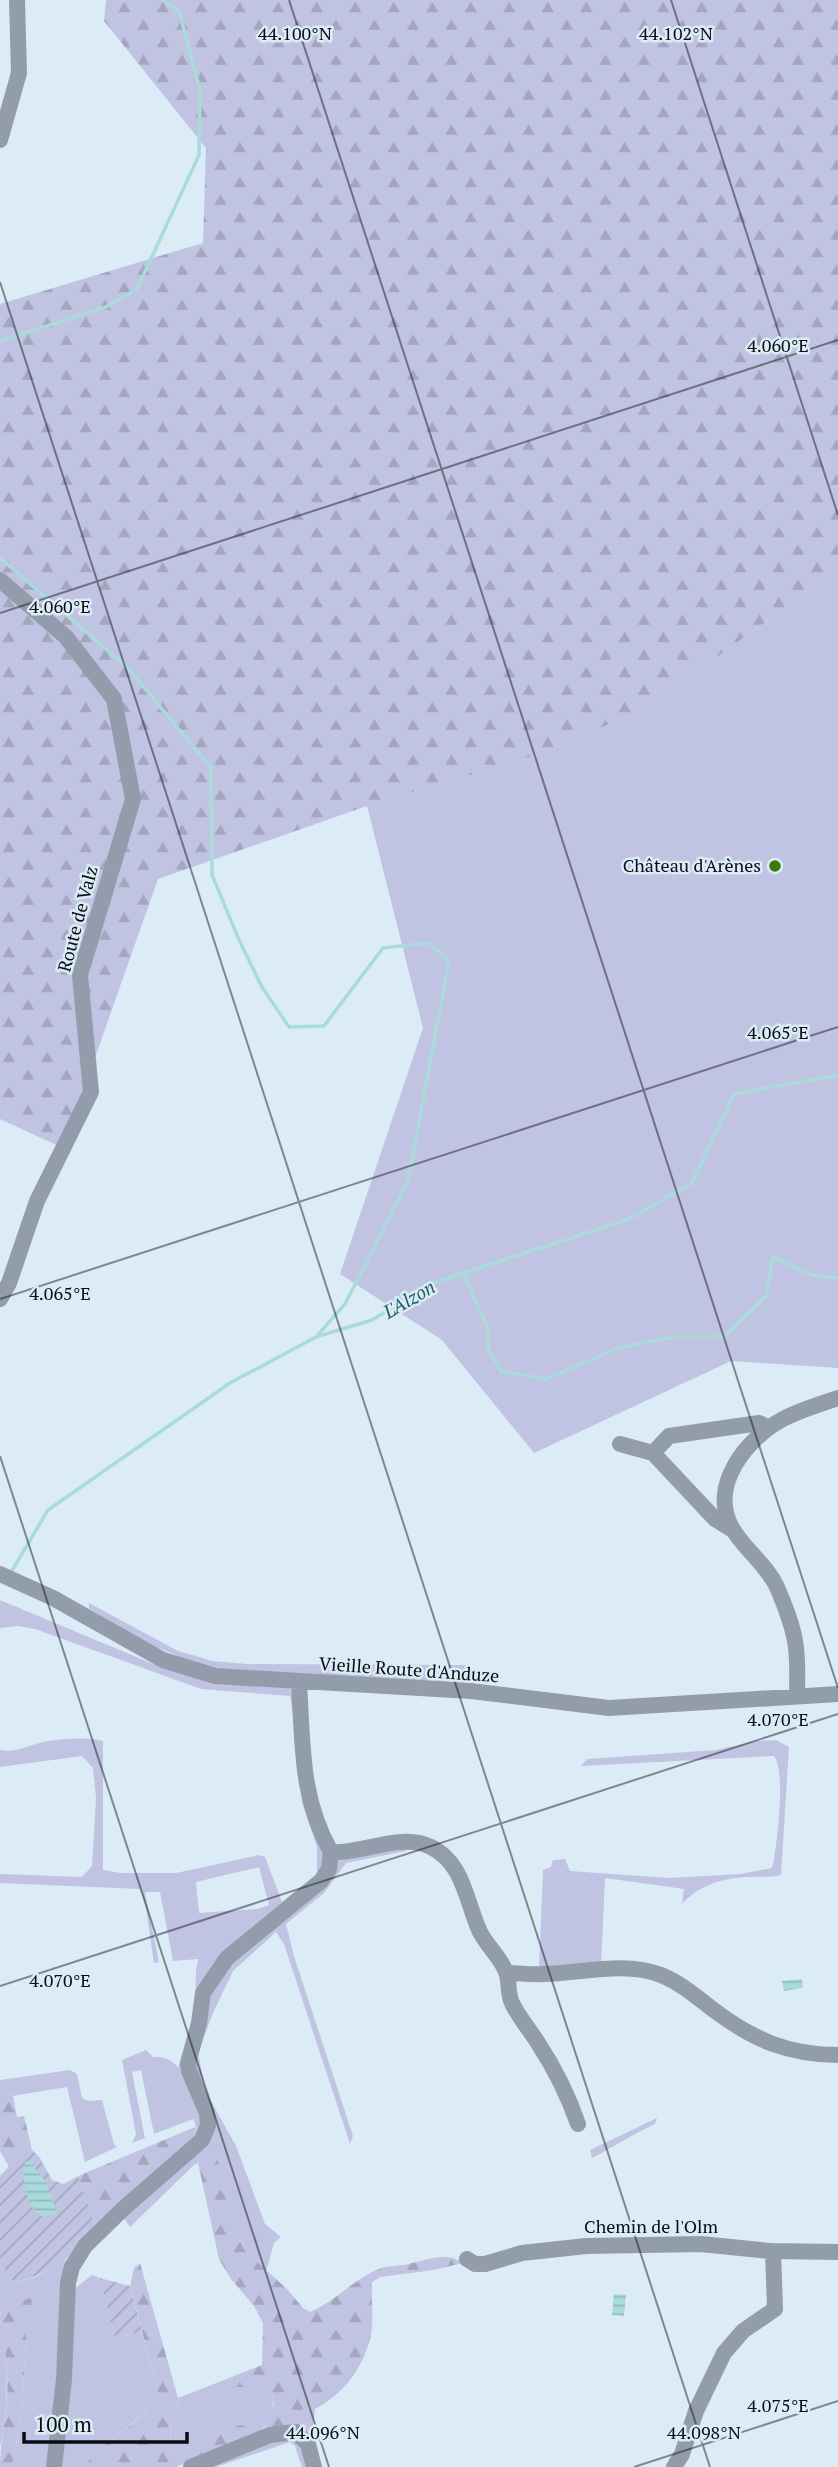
<svg xmlns="http://www.w3.org/2000/svg" width="838" height="2467" font-family="'PT Serif',serif">
<style>
.grass{fill:#c0c3e1;fill-rule:evenodd}
.forest{fill:url(#forest-firs)}
.garden{fill:url(#garden-furrows)}
.water{fill:url(#water-rules)}
.lines{fill:none;stroke-linecap:round;stroke-linejoin:round}
.stream{stroke:#a9dbdc;stroke-width:3.5}
.minor{stroke:#939caa;stroke-width:16}
.ticks{fill:none;stroke:#080d11;stroke-width:2;stroke-opacity:0.45}
.poi-dot{fill:#3e770c;stroke:#dcecf7;stroke-width:2.5}
.labels{text-anchor:middle;stroke-width:5;stroke-linejoin:round;paint-order:stroke}
.poi-label{font-size:18px;fill:#080d11;stroke:#dcecf7;text-anchor:end}
.street-label{font-size:18px;fill:#080d11;stroke:#dcecf7}
.water-label{font-size:19px;font-style:italic;fill:#1c5f61;stroke:#dcecf7}
.ticks-label{font-size:18px;text-anchor:middle;fill:#080d11;stroke:#dcecf7;stroke-width:5;stroke-linejoin:round;paint-order:stroke}
</style>
<defs>
<pattern id="forest-firs" width="22" height="20" patternUnits="userSpaceOnUse" patternTransform="scale(1.75)"><rect width="22" height="20" fill="#c0c3e1"/><path d="M5 1l3.5 6h-7zM16 11l3.5 6h-7z" fill="#a4a6c0"/></pattern>
<pattern id="garden-furrows" width="10" height="10" patternUnits="userSpaceOnUse" patternTransform="scale(1.75)"><rect width="10" height="10" fill="#c0c3e1"/><path d="M-1 1l2-2M0 10L10 0M9 11l2-2" fill="none" stroke="#a4a6c0"/></pattern>
<pattern id="water-rules" width="6" height="5" patternUnits="userSpaceOnUse" patternTransform="scale(1.75)"><rect width="6" height="5" fill="#a9dbdc"/><path d="M0 2.5h6" fill="none" stroke="#90bbbc"/></pattern>
</defs>
<rect width="100%" height="100%" fill="#dcecf7"/>
<path class="grass" d="M838,570V1368L731,1361L534,1453L442,1340L340,1274L423,1028L367,806L534,756L643,710Z
M0,1600L158,1666L300,1688L303,1755L331,1852L404,1843L406,1851L346,1863L324,1893L286,1924L294,1956L353,2136L350,2144L284,1944L276,1932L233,1971L213,2013L198,2053L206,2092L236,2146L265,2224L281,2237L274,2243L266,2272L247,2253L236,2227L215,2151L193,2166L130,2227L117,2209L199,2135L193,2119L154,2134L141,2070L132,2072L145,2138L132,2143L136,2134L122,2060L146,2050L153,2057C165,2057 170,2059 178,2067L195,2021L196,1971L198,1959L173,1961L160,1892H145L159,1962L154,1963L146,1908L140,1889L0,1883V1874L82,1877L92,1866L96,1798L93,1768L82,1756L0,1767V1750C14,1752 20,1749 32,1745C49,1739 88,1736 103,1741V1870L121,1873H176L259,1855L265,1857L282,1902L317,1874V1847L302,1803L297,1740L290,1696L201,1689L35,1629L18,1626L0,1628ZM259,1867L269,1905L257,1909L199,1913L196,1882Z
M89,1603L178,1651L213,1661L247,1664L469,1665L473,1674L466,1684L244,1673L201,1666L131,1636L89,1608Z
M776,1740L789,1747L781,1875C770,1878 758,1876 747,1877C722,1878 698,1886 682,1904L684,1889L605,1878L601,1966L539,1969L543,1870L551,1867L553,1860L565,1859L570,1871L669,1878L740,1874L772,1868C777,1849 786,1770 774,1756L581,1766L587,1759L716,1750L756,1741Z
M70,2070L77,2074L82,2098L89,2101L102,2100L114,2144L117,2147L85,2162L67,2087L13,2096L0,2085V2080Z
M657,2118L655,2124C633,2134 614,2147 592,2158L590,2150Z
M71,2257L62,2292L50,2467H12L22,2411L27,2321L32,2298L0,2309V2264L15,2283L35,2277Z
M92,2275L100,2278L115,2338L142,2332L159,2395C152,2412 107,2441 90,2456L91,2460L84,2467H59L73,2290Z
M0,2312C8,2356 10,2403 0,2447Z
M229,2378L235,2387H254L272,2395C276,2412 268,2427 254,2436L239,2425L183,2450L171,2444L170,2421L176,2411L178,2398Z
M281,2437L301,2442L309,2467H302L295,2446L290,2442L216,2467H198Z"/>
<path class="forest" d="M106,0H838V570L643,710L534,756L367,806L158,879L63,1148L0,1119V304L203,243L206,148L104,21Z
M0,2085L13,2096L17,2117L24,2116L32,2150L18,2158L9,2167L0,2151Z
M195,2127L199,2135L97,2231L78,2176Z
M215,2150L236,2227L247,2253L287,2289L303,2308L310,2312C336,2301 355,2278 381,2268C388,2266 396,2266 404,2265C422,2262 446,2250 463,2263L434,2270L380,2277L372,2282C371,2301 375,2325 369,2343C360,2372 342,2395 315,2409L312,2434L296,2428L264,2430L274,2405L272,2395L254,2387H234L229,2378L262,2365L263,2323L254,2306L231,2279L219,2259L198,2163Z
M140,2263L178,2398L176,2411L170,2421L171,2444L183,2450L239,2425L249,2427L254,2436L176,2467H84L90,2460V2456C107,2441 152,2413 159,2395L130,2286L134,2268Z
M33,2297L27,2321L22,2411L12,2467H0C0,2443 6,2420 7,2396C9,2367 3,2338 0,2309Z"/>
<path class="garden" d="M32,2150L40,2158L52,2180L64,2184L78,2176L97,2231C72,2258 51,2272 15,2283L0,2264V2176L17,2158Z
M100,2278L130,2286L142,2332L115,2338Z"/>
<path class="water" d="M802,1979L803,1988L784,1991L782,1981Z
M30,2161L46,2182L57,2213L43,2217C26,2207 21,2180 25,2162Z
M614,2294L626,2295L624,2316L612,2315Z"/>
<g class="lines">
<path class="stream" d="M0,341L106,307L137,289L199,155L200,90L179,11L163,0
M0,558L127,667L211,768L212,875L239,940L262,987L289,1027L324,1026L383,948L428,943L449,961L408,1181L345,1304L316,1337
M463,1274L489,1330V1351L501,1371L546,1379L618,1348L674,1337H724L766,1296L773,1257L812,1275L838,1278
M10,1574L48,1510L230,1383L316,1337L372,1320L433,1283L629,1219L692,1183L734,1094L838,1075"/>
<path class="minor" d="M0,140L19,73L17,0
M0,580L66,637L114,699L133,799L80,975L91,1092L37,1201L9,1283L0,1299
M620,1444L653,1453L715,1519L731,1529
M653,1453L669,1436L759,1423L769,1428
M0,1574L53,1598L163,1660L215,1676L471,1691L609,1708L838,1694
M299,1683C303,1744 300,1797 331,1852C363,1854 401,1832 431,1847C464,1863 466,1902 480,1932C487,1946 501,1958 506,1972C510,1982 507,1993 512,2003C519,2018 530,2030 538,2043C555,2069 568,2095 578,2124
M797,1696C797,1681 798,1664 796,1648C794,1628 785,1606 777,1587C766,1564 744,1549 732,1528C708,1486 747,1438 783,1419C800,1410 820,1404 838,1398
M507,1973C519,1973 532,1975 544,1974C582,1973 625,1961 661,1975C681,1983 698,1998 715,2011C754,2040 789,2055 838,2055
M467,2259L475,2264H485L522,2253L586,2246L701,2244L770,2251L838,2252
M54,2467L64,2379L68,2283L72,2267L85,2246L124,2208L202,2140L208,2125L207,2113L189,2071L188,2063L199,2023L203,1993L227,1958L321,1881L329,1869L331,1852
M191,2467L270,2435L296,2432L308,2444L314,2467
M674,2467L682,2454L696,2411L724,2353L743,2331L775,2309L773,2251"/>
</g>
<path class="ticks" d="M289,0L838,1688M671,0L838,515M0,282L710,2467M0,613L838,340M0,1299L838,1027M0,1456L329,2467M0,1986L838,1714M634,2467L838,2401"/>
<circle class="poi-dot" cx="775" cy="866" r="7"/>
<g class="labels">
<g class="poi-label">
<text x="761" y="872">Château d'Arènes</text>
</g>
<g class="street-label">
<text transform="translate(78 919) rotate(-75)" y="6">Route de Valz</text>
<text transform="translate(409 1670) rotate(4)" y="6">Vieille Route d'Anduze</text>
<text x="651" y="2233">Chemin de l'Olm</text>
</g>
<g class="water-label">
<text transform="translate(409 1299) rotate(-30)" y="7">L'Alzon</text>
</g>
</g>
<g class="ticks-label">
<text x="295" y="40">44.100°N</text>
<text x="676" y="40">44.102°N</text>
<text x="778" y="352">4.060°E</text>
<text x="60" y="613">4.060°E</text>
<text x="778" y="1039">4.065°E</text>
<text x="60" y="1300">4.065°E</text>
<text x="778" y="1726">4.070°E</text>
<text x="60" y="1987">4.070°E</text>
<text x="778" y="2412">4.075°E</text>
<text x="323" y="2439">44.096°N</text>
<text x="704" y="2439">44.098°N</text>
</g>
<path d="M24 2432v10h163v-10" fill="none" stroke="#080d11" stroke-width="3.5"/>
<text x="35" y="2432" font-size="21" fill="#080d11" stroke="#dcecf7" stroke-width="5" paint-order="stroke">100 m</text>
</svg>
